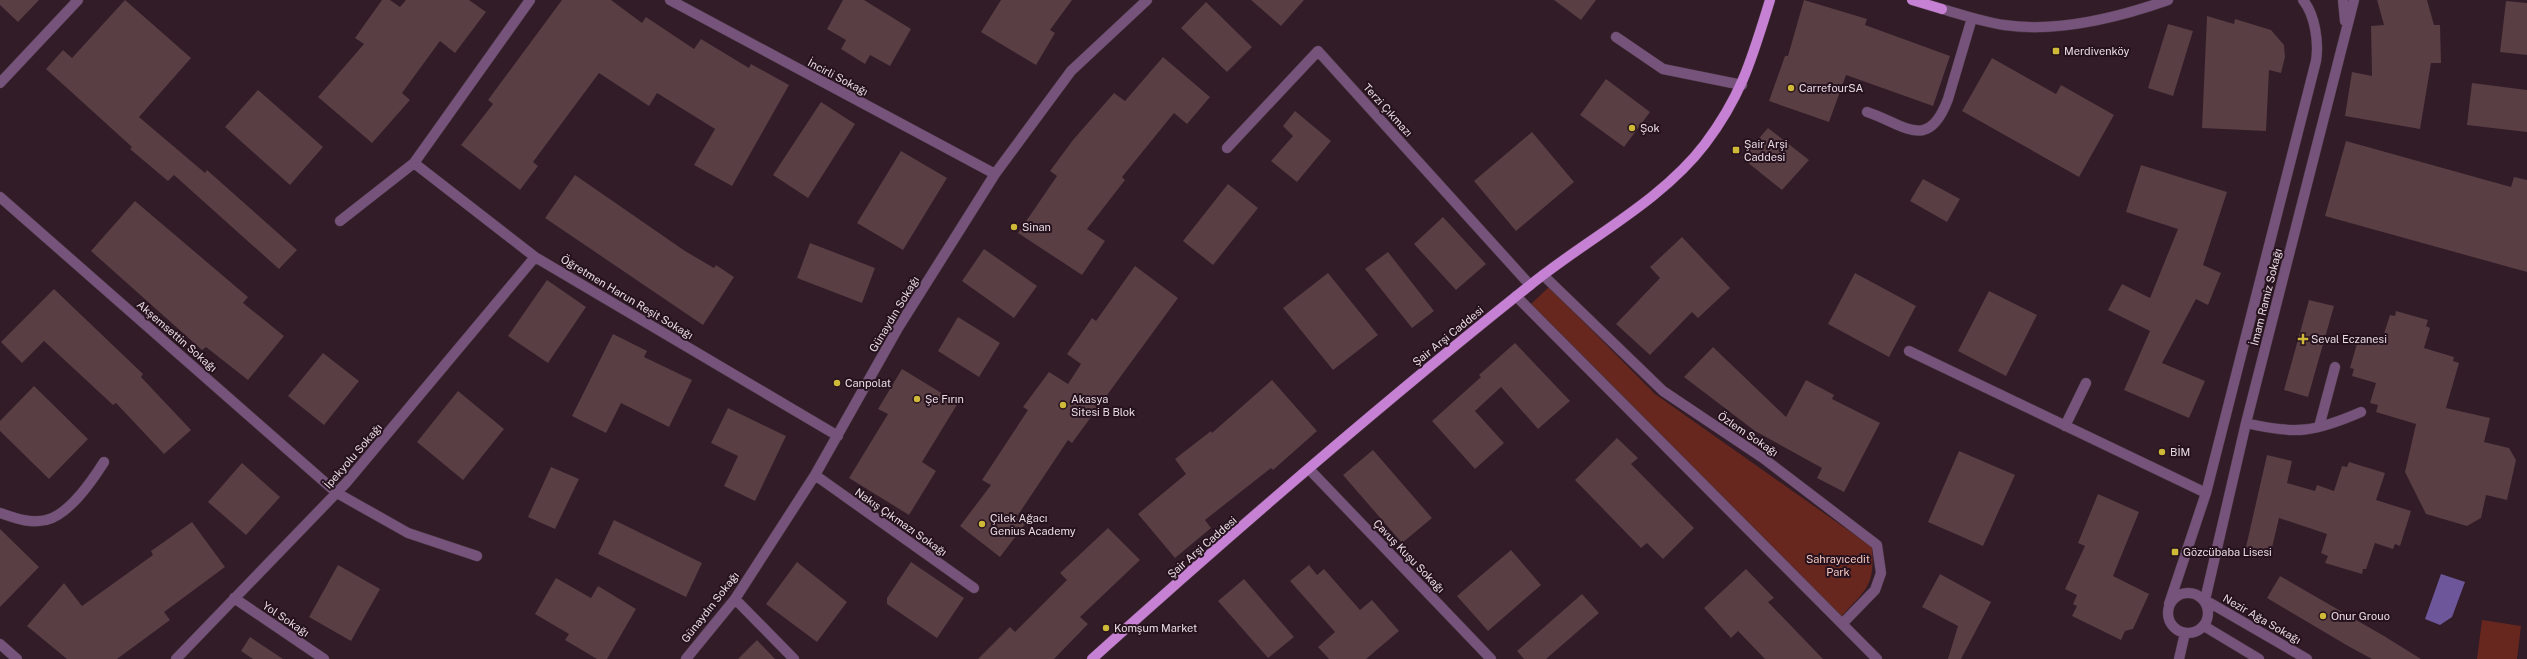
<svg xmlns="http://www.w3.org/2000/svg" width="2527" height="659" font-family="'Public Sans',sans-serif">
<style>
.green{fill:#68271e}
.water{fill:#6d579a}
.building{fill:#593e43}
.lines{fill:none;stroke-linecap:round;stroke-linejoin:round}
.minor-casing{stroke:#4b3742;stroke-width:11}
.major-casing{stroke:#4b3742;stroke-width:11}
.minor{stroke:#75537b;stroke-width:10}
.major{stroke:#c680d4;stroke-width:10}
.poi-dot{fill:#ceb938;stroke:#26121e;stroke-width:1.5}
.labels{text-anchor:middle;stroke-width:4;stroke-linejoin:round;paint-order:stroke}
.poi-label{font-size:11px;fill:#e9dae2;stroke:#26121e;text-anchor:start}
.street-label{font-size:11px;fill:#e9dae2;stroke:#26121e}
.park-label{font-size:11px;fill:#f4c6bd;stroke:#26121e}
</style>
<rect width="100%" height="100%" fill="#311c28"/>
<path class="green" d="M1549,287L1655,394L1872,547C1875,587 1866,589 1841,617L1531,304Z
M2482,620L2521,626L2517,659H2477Z"/>
<path class="water" d="M2441,574L2465,582L2452,617L2440,625L2425,619Z"/>
<path class="building" d="M0,0H39L18,22L0,5Z
M125,0L191,58L139,117L205,173L207,170L297,250L279,269L174,175L168,181L130,149L132,147L46,69L63,50L72,58Z
M382,0H390L400,7L406,0H469L486,12L455,53L440,41L402,93L410,100L372,143L318,97L364,44L355,38Z
M562,0H611L642,23L646,17L694,49L701,39L749,68L751,64L789,85L732,186L694,165L715,129L657,93L649,106L599,73L533,162L538,166L520,190L461,145L493,104L488,100Z
M843,0H864L911,29L890,66L870,55L865,64L841,49L846,40L827,29Z
M1001,0H1072L1050,30L1055,33L1036,65L981,32Z
M1251,0H1304L1281,26Z
M1554,0H1596L1581,20Z
M1804,0L1867,19L1865,25L1950,56L1933,106L1846,75L1829,122L1769,101L1785,56H1788Z
M2377,0H2427L2434,25H2440L2441,63H2431L2420,129L2345,116L2352,72L2372,76L2371,26L2384,25Z
M2506,1L2527,3V55L2500,52Z
M1206,2L1252,47L1227,72L1181,28Z
M2207,16L2234,24L2235,19L2271,30L2284,45L2285,57L2281,73L2269,70L2266,131L2202,128Z
M2168,24L2193,31L2173,96L2148,88Z
M1163,57L1210,97L1187,124L1174,113L1122,177L1125,180L1087,229L1105,241L1082,275L1018,233L1057,176L1050,171L1073,140L1114,93L1125,101Z
M1992,58L2056,94L2061,85L2114,115L2079,177L1962,111Z
M1606,79L1650,112L1624,147L1580,115Z
M2472,83L2527,90V132L2467,125Z
M258,90L323,147L290,185L225,127Z
M821,102L855,124L808,198L773,175Z
M1295,111L1331,141L1297,182L1271,161L1293,136L1283,126Z
M1768,128L1809,160L1782,190L1742,158Z
M1532,132L1574,182L1516,231L1474,181Z
M2346,141L2511,187L2514,177L2527,180V272L2325,216Z
M901,151L947,178L903,250L857,223Z
M2141,165L2227,192L2203,265L2221,273L2208,305L2196,299L2162,363L2205,381L2189,418L2124,390L2150,331L2108,310L2122,284L2150,298L2178,229L2126,212Z
M575,175L685,251L714,268L716,265L734,277L703,325L545,218Z
M1923,179L1960,199L1947,222L1910,201Z
M1228,184L1258,208L1213,265L1183,241Z
M135,201L248,297L243,303L284,336L248,380L206,347L202,350L91,251Z
M1443,217L1486,264L1456,290L1414,244Z
M1682,237L1730,288L1698,318L1692,312L1650,355L1616,324L1660,278L1650,267Z
M810,243L875,268L862,303L797,278Z
M984,249L1037,286L1014,318L962,281Z
M1388,252L1434,311L1412,328L1365,269Z
M1135,266L1178,298L1072,443L1068,440L1016,518L1025,524L1000,557L960,526L991,485L982,480L1028,410L1023,407L1049,372L1068,384L1081,364L1067,354L1092,318L1096,321Z
M1328,273L1378,335L1333,370L1283,308Z
M1855,273L1916,306L1889,357L1828,324Z
M547,280L586,307L548,363L508,336Z
M54,289L143,374L141,377L191,430L164,454L116,403L113,405L44,341L22,363L1,342Z
M1989,291L2037,315L2006,376L1958,351Z
M2309,300L2334,306L2308,397L2284,390Z
M2396,311L2428,320L2426,326L2430,328L2424,348L2454,357L2453,361L2459,363L2446,408L2490,418L2484,442L2509,448L2516,460L2507,500L2486,495L2481,518L2467,526L2426,514L2405,472L2416,424L2376,412L2378,405L2370,403L2376,383L2352,376L2354,369L2350,368L2358,340L2364,341L2365,335L2382,340L2390,315L2395,316Z
M958,317L1000,343L979,377L938,351Z
M613,334L647,351L644,357L692,380L669,427L621,403L606,433L572,416Z
M1515,343L1570,401L1538,429L1501,387L1475,411L1504,443L1475,469L1432,421L1481,377L1479,375Z
M1713,347L1786,417L1806,380L1834,395L1832,399L1880,423L1844,492L1817,478L1822,468L1755,431L1684,377Z
M323,353L359,381L324,425L288,396Z
M902,369L958,403L922,462L936,471L909,515L849,478L888,414L878,409Z
M1272,380L1317,431L1273,470L1271,468L1205,520L1211,528L1175,558L1138,514L1186,474L1175,459L1211,431L1212,433Z
M34,386L88,439L49,479L0,431V421Z
M458,391L504,429L463,480L417,442Z
M728,408L786,436L755,501L724,486L738,456L711,443Z
M1617,438L1638,458L1631,464L1694,528L1663,559L1647,543L1641,548L1575,480Z
M1373,450L1432,518L1402,543L1343,475Z
M1959,451L2015,475L1983,546L1928,522Z
M2267,455L2292,461L2287,483L2315,491L2317,485L2334,491L2342,466L2347,467L2349,462L2385,473L2376,500L2411,511L2400,546L2395,544L2393,549L2375,543L2366,569H2363L2362,574L2325,563L2328,556L2321,553L2327,534L2279,518L2271,552L2246,547Z
M242,463L280,497L246,535L208,502Z
M551,467L579,479L555,529L528,517Z
M2098,494L2139,512L2113,576L2149,594L2133,629L2125,631L2121,640L2072,616L2077,606L2073,604L2077,595L2065,589L2085,546L2078,543Z
M614,520L702,563L686,597L598,554Z
M192,522L225,567L164,612L170,620L117,659H67L27,626L64,583L82,606L153,555L151,551Z
M1108,528L1140,560L1080,617L1088,624L1054,659H978L1010,627L1015,632L1067,580L1060,573Z
M0,529L39,567L0,607Z
M1511,550L1541,585L1488,631L1457,596Z
M797,562L847,602L817,642L766,604Z
M911,562L964,598L937,638L887,604V598Z
M338,565L380,589L351,641L309,617Z
M1309,565L1317,575L1324,569L1360,610L1372,600L1399,631L1366,659H1329L1318,647L1335,632L1290,581Z
M1746,569L1774,598L1768,602L1823,659H1765L1738,631L1731,638L1704,608Z
M1940,574L1991,602L1961,659H1948L1958,626L1922,607Z
M2280,576L2384,636L2421,659H2372L2348,646L2267,598Z
M556,578L591,598L598,586L636,609L607,659H597L565,640L569,634L535,614Z
M1244,579L1294,637L1268,658L1218,601Z
M1582,594L1599,613L1546,659H1524L1517,651Z
M250,637L283,659H253L241,651Z
M757,640L775,659H738Z"/>
<g class="lines">
<g class="minor-casing">
<path id="minor" d="M530,0L414,163L535,257L838,436
M670,0L995,174
M2343,0L2345,21
M1942,9C1963,15 1983,22 2004,25C2058,33 2117,18 2168,0
M1616,37L1663,69L1742,85
M0,83L78,0
M1867,112C1904,124 1928,153 1948,99L1972,18
M1227,148L1318,51L1530,285
M0,197L337,493L408,533L477,556
M340,221L414,163
M1543,275L1663,391L1763,458L1877,545L1881,573L1875,590L1843,623
M1516,296L1877,659
M1909,351L2206,493
M2246,423C2296,435 2315,432 2361,412
M2065,426L2086,383
M2319,427L2335,367
M1309,469L1491,659
M815,475L974,588
M0,513C15,518 30,524 46,520C69,515 92,481 104,462
M2168 613a20 20 0 1 1 40 0a20 20 0 1 1-40 0Z
M234,598L324,659
M735,599L794,659
M2169,604L2206,493L2316,61C2319,42 2315,15 2303,0
M2204,626L2259,659
M0,644L17,659
M176,659L346,483L535,257
M686,659L735,599L815,475L898,328L995,174L1071,71L1147,0
M2179,659L2185,633
M2307,659L2205,600L2246,423L2354,0"/>
</g>
<g class="major-casing">
<path id="major" d="M1912,0L1942,9
M1092,659C1234,531 1380,405 1529,286C1585,240 1661,202 1705,144C1742,95 1752,58 1770,0"/>
</g>
<use href="#minor" class="minor"/>
<use href="#major" class="major"/>
</g>
<g class="poi-dot">
<rect x="2052" y="47" width="8" height="8" rx="2"/>
<circle cx="1791" cy="88" r="4"/>
<circle cx="1632" cy="128" r="4"/>
<rect x="1732" y="146" width="8" height="8" rx="2"/>
<circle cx="1014" cy="227" r="4"/>
<path d="M2301 333h4v4h4v4h-4v4h-4v-4h-4v-4h4z"/>
<circle cx="837" cy="383" r="4"/>
<circle cx="917" cy="399" r="4"/>
<circle cx="1063" cy="405" r="4"/>
<circle cx="2162" cy="452" r="4"/>
<circle cx="982" cy="524" r="4"/>
<rect x="2171" y="548" width="8" height="8" rx="2"/>
<circle cx="2323" cy="616" r="4"/>
<circle cx="1106" cy="628" r="4"/>
</g>
<g class="labels">
<g class="poi-label">
<text x="2064" y="55">Merdivenköy</text>
<text x="1799" y="92">CarrefourSA</text>
<text x="1640" y="132">Şok</text>
<text x="1744" y="148">Şair Arşi<tspan x="1744" dy="13">Caddesi</tspan></text>
<text x="1022" y="231">Sinan</text>
<text x="2311" y="343">Seval Eczanesi</text>
<text x="845" y="387">Canpolat</text>
<text x="925" y="403">Şe Fırın</text>
<text x="1071" y="403">Akasya<tspan x="1071" dy="13">Sitesi B Blok</tspan></text>
<text x="2170" y="456">BİM</text>
<text x="990" y="522">Çilek Ağacı<tspan x="990" dy="13">Genius Academy</tspan></text>
<text x="2183" y="556">Gözcübaba Lisesi</text>
<text x="2331" y="620">Onur Grouo</text>
<text x="1114" y="632">Komşum Market</text>
</g>
<g class="street-label">
<text transform="translate(838 77) rotate(28)" y="4">İncirli Sokağı</text>
<text transform="translate(1388 110) rotate(48)" y="4">Terzi Çıkmazı</text>
<text transform="translate(627 297) rotate(31)" y="4">Öğretmen Harun Reşit Sokağı</text>
<text transform="translate(2266 297) rotate(-76)" y="4">İmam Ramiz Sokağı</text>
<text transform="translate(894 314) rotate(-59)" y="4">Günaydın Sokağı</text>
<text transform="translate(177 336) rotate(41)" y="4">Akşemsettin Sokağı</text>
<text transform="translate(1448 336) rotate(-39)" y="4">Şair Arşi Caddesi</text>
<text transform="translate(1748 434) rotate(34)" y="4">Özlem Sokağı</text>
<text transform="translate(353 456) rotate(-49)" y="4">İpekyolu Sokağı</text>
<text transform="translate(901 522) rotate(35)" y="4">Nakış Çıkmazı Sokağı</text>
<text transform="translate(1202 547) rotate(-41)" y="4">Şair Arşi Caddesi</text>
<text transform="translate(1409 556) rotate(46)" y="4">Çavuş Kuşu Sokağı</text>
<text transform="translate(710 607) rotate(-52)" y="4">Günaydın Sokağı</text>
<text transform="translate(286 619) rotate(34)" y="4">Yol Sokağı</text>
<text transform="translate(2262 619) rotate(30)" y="4">Nezir Ağa Sokağı</text>
</g>
<g class="park-label">
<text x="1838" y="563">Sahrayıcedit<tspan x="1838" dy="13">Park</tspan></text>
</g>
</g>
</svg>
